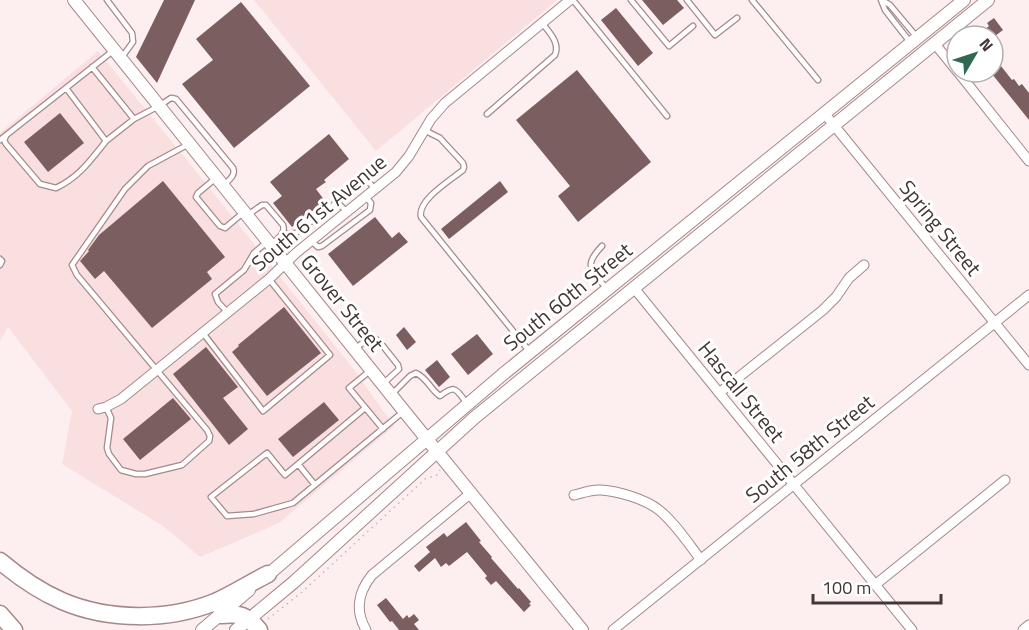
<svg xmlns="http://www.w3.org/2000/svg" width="1029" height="630" font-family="'Titillium Web',sans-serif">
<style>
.built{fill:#f9dfe0}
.building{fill:#7b5e60}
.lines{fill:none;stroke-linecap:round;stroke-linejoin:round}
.service-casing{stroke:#a78889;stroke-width:7}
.minor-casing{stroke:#a78889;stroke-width:11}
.secondary-casing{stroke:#a78889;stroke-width:14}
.motorway-casing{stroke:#a78889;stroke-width:19}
.path{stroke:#c5b7b8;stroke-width:1.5;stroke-dasharray:1.5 4.5;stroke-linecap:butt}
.service{stroke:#fff;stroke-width:4.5}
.minor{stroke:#fff;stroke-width:9}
.secondary{stroke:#fff;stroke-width:12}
.motorway{stroke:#fff;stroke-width:16}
.labels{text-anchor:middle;stroke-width:6;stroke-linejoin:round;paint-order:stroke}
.street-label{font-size:21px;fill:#433636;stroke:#fff}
</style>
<rect width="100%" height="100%" fill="#fdeff0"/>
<path class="built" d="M254,0H557L376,151Z
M98,51L199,175L352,367L394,426L279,523L200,557L163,526L62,464L72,411L8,327L0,341V133Z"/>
<path class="building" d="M164,0H195L157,83L136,57Z
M642,0H677L684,8L663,25Z
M241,2L310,86L234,148L182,84L213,60L196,39Z
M616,8L653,53L638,66L601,20Z
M994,18L1003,30L995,36H977L989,26L987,23Z
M1001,66L1012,80L1014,79L1019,86L1022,84L1029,93V120L992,74Z
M577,70L651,162L578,222L558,196L570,186L516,120Z
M60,113L84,143L48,172L24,142Z
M329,134L349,159L324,180L326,182L316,189L325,201L292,227L273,203L282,196L270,182Z
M163,181L225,257L207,272L212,279L152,328L104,271L95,279L80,261L89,251L88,250L99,235Z
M500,181L508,192L449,239L441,229Z
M375,217L392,238L399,232L408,242L353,286L328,254Z
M284,307L321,353L267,396L232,352L239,346L238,345Z
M404,327L416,342L407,350L396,335Z
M477,334L493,354L468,375L451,354Z
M206,347L238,387L223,398L248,429L229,445L173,374Z
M437,360L450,377L439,387L425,370Z
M173,398L191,419L140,460L123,439Z
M324,402L339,420L293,457L278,439Z
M466,522L481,541L479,542L492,557L491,558L518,589L519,588L531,602L529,604L531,605L524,612L496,581L491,585L485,578L487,576L467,552L449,566L446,563L441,567L435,558L419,572L414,566L430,552L426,547L444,533L447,537Z
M386,598L403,619L407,615L409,618L414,614L419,620L414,624L419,630H399L392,621L390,622L377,605Z"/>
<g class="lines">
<g class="service-casing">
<path id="service" d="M107,0L132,33L133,42L122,57
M573,0L667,116
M631,0L669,46L693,26
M687,0L715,35L737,18
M752,0L818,80
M881,0L885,10L910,42
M882,0L890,5L916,36
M114,50L66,88L106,141L134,119L159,106L171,98L176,99L233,168C236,175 229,180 225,184
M92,67L134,119
M487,114L555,55C560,43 550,33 542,23
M424,130L440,138L463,163L464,167L463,170C451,180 417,200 421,217L530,352
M6,136L4,140L6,144L40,184L56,188C79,177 90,161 106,141
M0,140L66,88
M216,178L198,193L196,197L220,226L225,228L244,212
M337,202L366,179L375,189
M249,214L262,205H266L283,225C286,233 278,238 272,244
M283,234L296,233L337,202L347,212
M311,241L318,247L322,246L370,210L371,203L366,197
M602,246C583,266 591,269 606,288
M0,259L2,261L0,265
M228,313L218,302L215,294L244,270L254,253L268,241
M203,333L263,411L330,355L269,279
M355,349L366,340L374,338L379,341L398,365L399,369L384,383
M371,370L349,388L383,429
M393,393L410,376L416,373C427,378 431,390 440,396C455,385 455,388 466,402
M106,407L111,418L107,448L109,454L121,470L136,474H145L182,465L209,441L210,436L207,430L77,275L72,265L125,189L148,166L187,145
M365,408L285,475L267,453L211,497L227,516L254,514L293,503L404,411
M298,464L315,485"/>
</g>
<g class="minor-casing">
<path id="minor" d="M935,44L957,71
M958,72L1029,161
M824,113L1029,365
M634,288L912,630
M719,393L823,310L836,297L849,278L864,265
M98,409L106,407L121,399L269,279L296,253L396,172L409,156L431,119L445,103L570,0
M574,495C583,493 592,489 601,490C618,491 645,499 659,510C675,523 688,543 701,560
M875,585L1005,480
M366,630C355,611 358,592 372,575L471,493
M613,630L1029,295
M1023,630L1029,625"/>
</g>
<g class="secondary-casing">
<path id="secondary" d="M74,0L404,411L582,630
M263,579L502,375L964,0
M202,630L249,590
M236,630L294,582L474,418L988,0"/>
</g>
<g class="motorway-casing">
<path id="motorway" d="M0,561C19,577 39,591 62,601C109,621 168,621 215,602C233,594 250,583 268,574
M0,614L14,630
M221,615C240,613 247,615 259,630"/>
</g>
<path class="path" d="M268,619L302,592L425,479L437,475L440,470"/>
<use href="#service" class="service"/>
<use href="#minor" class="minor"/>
<use href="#secondary" class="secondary"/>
<use href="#motorway" class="motorway"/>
</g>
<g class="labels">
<g class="street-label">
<text transform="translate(319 213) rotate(-40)" y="7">South 61st Avenue</text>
<text transform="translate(940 228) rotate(51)" y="7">Spring Street</text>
<text transform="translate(568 297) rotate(-39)" y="7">South 60th Street</text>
<text transform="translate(342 303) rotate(51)" y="7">Grover Street</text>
<text transform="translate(741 392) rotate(51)" y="7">Hascall Street</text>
<text transform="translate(810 449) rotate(-39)" y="7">South 58th Street</text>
</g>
</g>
<g transform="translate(975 54) rotate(51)"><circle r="28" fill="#ffffff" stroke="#b4afaf" stroke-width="1.5"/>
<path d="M0-4.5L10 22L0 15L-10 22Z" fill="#2f6952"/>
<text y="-9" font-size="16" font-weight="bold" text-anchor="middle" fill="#433636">N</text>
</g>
<path d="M813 594v9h128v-9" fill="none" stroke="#433636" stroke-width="3"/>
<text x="822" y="594" font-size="18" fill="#433636" stroke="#ffffff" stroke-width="4.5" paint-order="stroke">100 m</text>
</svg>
